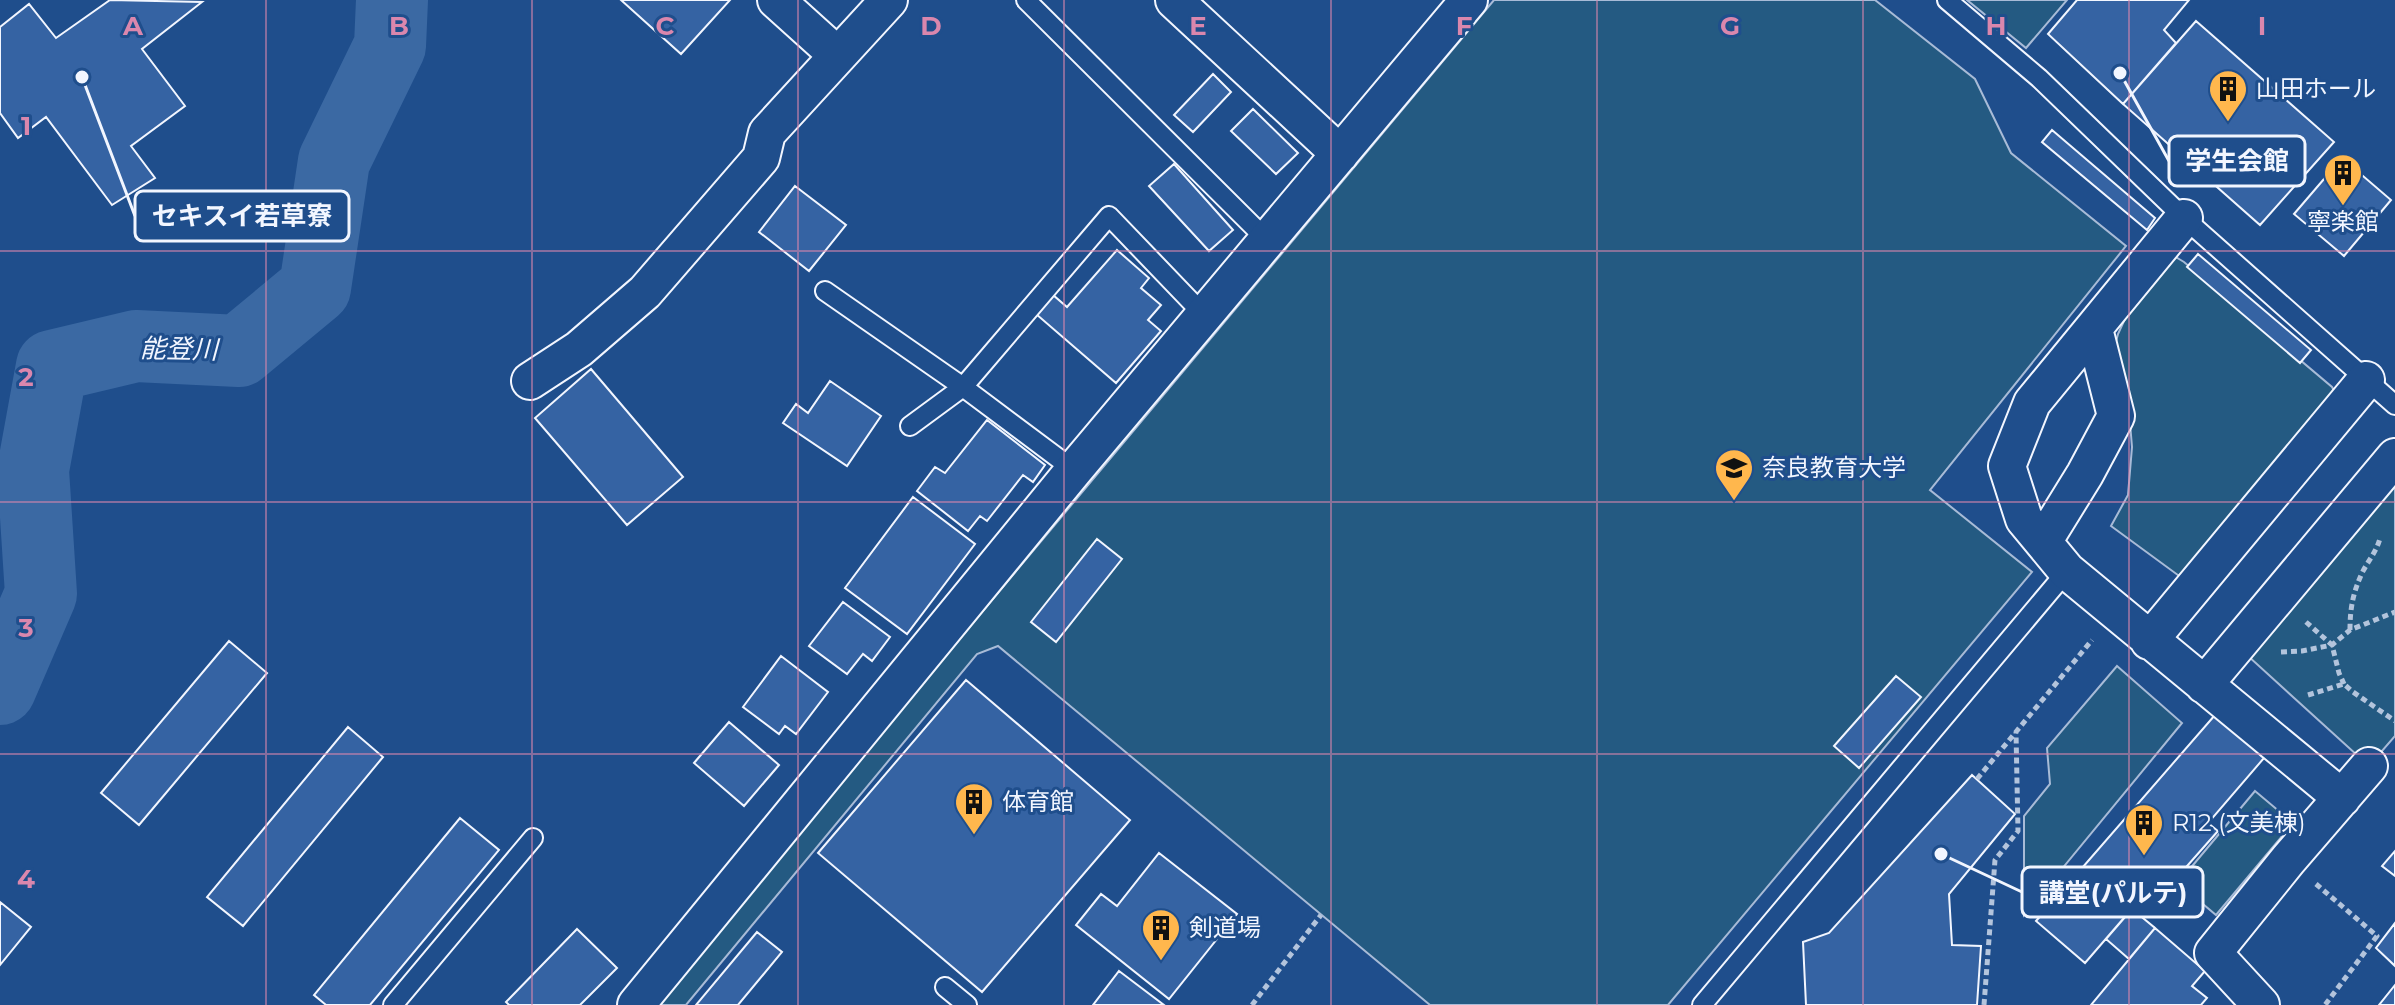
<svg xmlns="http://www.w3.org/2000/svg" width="2395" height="1005" font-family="Montserrat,'Noto Sans JP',sans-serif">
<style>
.green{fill:#245a82;stroke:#a8bbd7;stroke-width:2}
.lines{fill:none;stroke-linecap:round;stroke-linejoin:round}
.river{stroke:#3b69a3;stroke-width:72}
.building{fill:#3563a3;stroke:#f2f6ff;stroke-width:2}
.lane-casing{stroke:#f2f6ff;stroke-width:22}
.street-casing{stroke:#f2f6ff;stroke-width:40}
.path{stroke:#b3c4dc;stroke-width:5;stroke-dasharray:6 4;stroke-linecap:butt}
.lane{stroke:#1f4e8c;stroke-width:18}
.street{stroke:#1f4e8c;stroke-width:36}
.grid{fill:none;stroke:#da87ad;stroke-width:2;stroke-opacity:0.55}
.labels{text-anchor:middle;stroke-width:6;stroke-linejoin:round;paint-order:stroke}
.poi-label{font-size:24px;fill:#f2f6ff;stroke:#1f4e8c;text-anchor:start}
.water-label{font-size:26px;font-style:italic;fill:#f2f6ff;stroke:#1f4e8c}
.grid-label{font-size:26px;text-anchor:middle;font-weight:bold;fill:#da87ad;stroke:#1f4e8c;stroke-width:6;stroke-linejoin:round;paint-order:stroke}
.leader{fill:none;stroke:#f2f6ff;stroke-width:3}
.callout-dot{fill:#f2f6ff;stroke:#1f4e8c;stroke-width:3}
.callout{fill:#1f4e8c;stroke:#f2f6ff;stroke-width:3}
.callout-label{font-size:26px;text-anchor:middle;font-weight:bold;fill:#f2f6ff}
</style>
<rect width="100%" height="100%" fill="#1f4e8c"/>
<path class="green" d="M1494,0H1875L1975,79L2011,153L2126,246L1930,490L2032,572L1668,1005H1430L998,646L977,654L686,1005H653Z
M1967,0H2067L2026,48Z
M2174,256L2184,262L2332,387L2338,398L2186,581L2111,526L2128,495L2132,447L2129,411L2113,353L2118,334L2129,310Z
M2395,457V736L2369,766L2237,646Z
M2117,666L2182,723L2024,915V816L2050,784L2047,748Z
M2255,791L2293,823L2216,915L2178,883Z"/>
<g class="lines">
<path class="river" d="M0,689L41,594L33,470L52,366L136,346L239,351L315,288L334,161L390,46L392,0"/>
</g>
<path class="building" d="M110,0L202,2L142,49L185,106L131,146L155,178L112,205L46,117L18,138L0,113V27L29,4L56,38Z
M621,0H730L681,54Z
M2077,0H2189L2164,30L2176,43L2123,104L2048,34Z
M2196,21L2334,142L2260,225L2123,104Z
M1213,74L1231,92L1193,132L1174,115Z
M1253,109L1298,153L1276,174L1231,131Z
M2052,130L2155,218L2147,230L2042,142Z
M2342,158L2391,200L2344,256L2294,214Z
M1174,164L1233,230L1209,251L1149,186Z
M795,186L846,225L809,271L759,232Z
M1117,250L1149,278L1141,288L1161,305L1148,320L1161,331L1116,383L1036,314L1053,295L1067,307Z
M2198,254L2311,350L2300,363L2187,267Z
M591,369L683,477L627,525L535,418Z
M830,381L881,416L847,466L783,423L796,404L808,413Z
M987,420L1045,465L1033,482L1023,475L987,521L980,516L968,531L917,491L935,467L945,473Z
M913,497L975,544L907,634L845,588Z
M1097,539L1122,559L1056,642L1031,622Z
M843,602L890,637L872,661L863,654L847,674L809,646Z
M229,641L267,673L139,825L101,793Z
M781,656L828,692L796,734L785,726L779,734L743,707Z
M1896,676L1921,697L1859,768L1834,746Z
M966,680L1130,820L982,992L818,853Z
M2215,715L2264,758L2208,823L2218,831L2165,891L2155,882L2085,963L2036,921Z
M729,722L779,765L744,806L694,763Z
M348,727L383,757L243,926L207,897Z
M1972,775L2015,814L1949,894L1952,945L1981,946L1977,1005H1806L1803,942L1829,933Z
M460,818L499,850L370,1005H326L314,995Z
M2395,851V876L2382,866Z
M1159,853L1237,914L1169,999L1076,925L1101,894L1117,906Z
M0,902L31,927L0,965Z
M2132,909L2155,928L2129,959L2106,939Z
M2395,923V966L2376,948Z
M2155,928L2205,971L2192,986L2207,998L2201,1005H2091Z
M577,929L617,968L580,1005H509L506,1002Z
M757,932L782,952L738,1005H696Z
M1119,971L1164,1005H1093Z
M2395,985V1005H2379Z"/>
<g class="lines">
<g class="lane-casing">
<path id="lane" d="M1026,0L1268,241
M1947,0L2039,78L2184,218L2395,405
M825,291L963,387L1074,470
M910,426L963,387L1109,216L1204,315
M945,987L967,1005
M393,1005L533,838
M1702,1005L2067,571"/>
</g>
<g class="street-casing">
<path id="street" d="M776,0L837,55
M1174,0L1340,154
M2184,218L2032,403L2007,466L2024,519L2067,571L2342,798
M530,381L579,349L645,292L761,158L767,133L889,0
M2043,542L2085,474L2116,416L2094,329
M2149,641L2366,380
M2204,685L2395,457
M636,1005L1074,470L1469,0
M2261,1005L2213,953L2288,860L2369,766"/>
</g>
<path class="path" d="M2306,622L2332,645L2339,673L2344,684
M2350,630C2350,608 2353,593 2362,573C2368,561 2377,551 2380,538
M2281,652L2302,651L2332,645L2350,630L2395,612
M2308,695L2344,684L2353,692L2395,721
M1977,779L2092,640
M2316,884L2377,936L2325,1005
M1252,1005L1321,915
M1984,1005L1995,860L2018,831L2016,732"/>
<use href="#lane" class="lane"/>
<use href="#street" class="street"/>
</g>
<path class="grid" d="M266,0V1005M532,0V1005M798,0V1005M1064,0V1005M1331,0V1005M1597,0V1005M1863,0V1005M2129,0V1005M0,251H2395M0,502H2395M0,754H2395"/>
<defs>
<g id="building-pin" transform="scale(2)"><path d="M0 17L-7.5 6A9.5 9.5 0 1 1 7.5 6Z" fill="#ffb74d" stroke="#1f4e8c"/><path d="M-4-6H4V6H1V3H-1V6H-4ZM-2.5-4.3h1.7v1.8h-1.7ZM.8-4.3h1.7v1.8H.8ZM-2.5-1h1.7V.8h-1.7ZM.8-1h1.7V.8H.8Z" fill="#111"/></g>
<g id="university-pin" transform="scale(2)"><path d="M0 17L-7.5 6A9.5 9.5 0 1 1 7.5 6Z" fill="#ffb74d" stroke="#1f4e8c"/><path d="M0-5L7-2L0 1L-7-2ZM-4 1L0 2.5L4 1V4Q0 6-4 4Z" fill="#111"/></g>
</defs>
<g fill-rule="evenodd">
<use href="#building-pin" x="2228" y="89"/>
<use href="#building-pin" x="2343" y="173"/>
<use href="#university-pin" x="1734" y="468"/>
<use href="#building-pin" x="974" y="802"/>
<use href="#building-pin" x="2144" y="823"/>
<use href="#building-pin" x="1161" y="928"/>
</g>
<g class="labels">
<g class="poi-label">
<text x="2256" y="97">山田ホール</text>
<text x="2343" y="230" text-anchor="middle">寧楽館</text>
<text x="1762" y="476">奈良教育大学</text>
<text x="1002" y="810">体育館</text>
<text x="2172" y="831">R12 (文美棟)</text>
<text x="1189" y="936">剣道場</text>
</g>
<g class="water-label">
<text transform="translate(179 349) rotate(1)" y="9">能登川</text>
</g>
</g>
<g class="grid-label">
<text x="133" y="35">A</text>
<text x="399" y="35">B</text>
<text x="665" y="35">C</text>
<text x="931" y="35">D</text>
<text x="1198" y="35">E</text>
<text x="1464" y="35">F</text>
<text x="1730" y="35">G</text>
<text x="1996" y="35">H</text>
<text x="2262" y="35">I</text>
<text x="26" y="135">1</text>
<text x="26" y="386">2</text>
<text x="26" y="637">3</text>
<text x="26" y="888">4</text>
</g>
<path class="leader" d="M2120 73L2169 161M82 77L135 216M1941 854L2022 892"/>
<g class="callout-dot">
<circle cx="2120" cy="73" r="8"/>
<circle cx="82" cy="77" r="8"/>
<circle cx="1941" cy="854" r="8"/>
</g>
<g class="callout">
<rect x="2169" y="136" width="136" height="50" rx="8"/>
<rect x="135" y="191" width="214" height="50" rx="8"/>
<rect x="2022" y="867" width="181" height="50" rx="8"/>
</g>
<g class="callout-label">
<text x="2237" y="170">学生会館</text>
<text x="242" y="225">セキスイ若草寮</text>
<text x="2113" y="902">講堂(パルテ)</text>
</g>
</svg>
